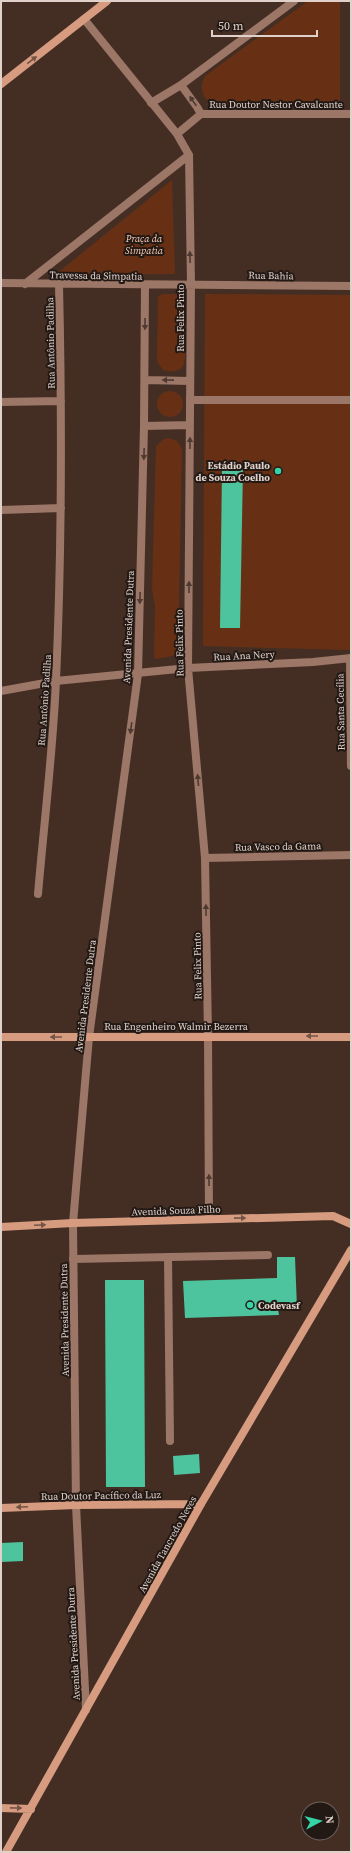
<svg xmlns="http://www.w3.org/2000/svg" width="352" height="1853" font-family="'Source Serif 4',serif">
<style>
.green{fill:#673015}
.building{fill:#4ec49e}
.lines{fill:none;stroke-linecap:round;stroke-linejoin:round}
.lane{stroke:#9c7666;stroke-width:8}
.street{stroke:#9c7666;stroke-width:8}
.secondary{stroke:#d79b80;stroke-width:8}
.oneway{fill:#745445}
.oneway2{fill:#4d3a31}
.poi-dot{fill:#35d4a7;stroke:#231914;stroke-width:1.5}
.labels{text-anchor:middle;stroke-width:4;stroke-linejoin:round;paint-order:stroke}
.street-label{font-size:10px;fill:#e0d1cb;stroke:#231914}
.park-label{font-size:10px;font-style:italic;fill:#fccdb9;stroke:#231914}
.poi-label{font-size:10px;font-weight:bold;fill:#e0d1cb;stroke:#231914;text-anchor:end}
</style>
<rect width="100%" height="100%" fill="#442e24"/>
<path class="green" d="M308,1H340V105H218C203,102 198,89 205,76Z
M172,180L175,274L55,275Z
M162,294H182L185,298C185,310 188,358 183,366C178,373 170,372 163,370L157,361L158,297Z
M205,294L351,295V650L203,646Z
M157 404a13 13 0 1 1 26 0a13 13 0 1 1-26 0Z
M169,438L177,441L182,448L178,653L177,655L157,659L154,658L155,606L152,589L156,446L164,439Z"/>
<path class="building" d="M222,468H243L240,628H220Z
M277,1257H295L297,1308L278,1309L279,1315L185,1318L183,1281L277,1278Z
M105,1280H144L145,1487H106Z
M199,1454L200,1473L174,1475L173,1456Z
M23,1542V1561L1,1562V1543Z"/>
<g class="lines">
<path class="lane" d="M190,400H351
M168,1257L170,1441
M73,1259L268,1255"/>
<path class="street" d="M84,19L177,134
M181,85L197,107L201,114L177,134L189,155L191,284L188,668L205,858L208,1036L209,1219
M151,103L181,85L294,1
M201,114H351
M1,283L351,286
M25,284L189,155
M145,380L190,381
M1,402L61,401
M144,426L190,425
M1,510L61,508
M350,658L351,766
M1,691L56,681L188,668L313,662L351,658
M205,858L351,855
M38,894C44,823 53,751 56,680C62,548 62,416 59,285
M86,1710L76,1505L73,1223L89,1037L138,674L144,426L145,285"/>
<path class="secondary" d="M1,84L107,1
M1,1037H351
M1,1227L73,1223L333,1216L351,1224
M1,1508L76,1505L201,1504
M1,1808L31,1809
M6,1852L201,1504L351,1250"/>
</g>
<defs><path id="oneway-solid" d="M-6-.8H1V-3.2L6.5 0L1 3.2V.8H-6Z"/></defs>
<g class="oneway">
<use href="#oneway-solid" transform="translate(32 60) rotate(-38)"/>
<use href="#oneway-solid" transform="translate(312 1036) rotate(-180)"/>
<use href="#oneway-solid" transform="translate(56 1037) rotate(180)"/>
<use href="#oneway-solid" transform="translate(240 1218) rotate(-1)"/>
<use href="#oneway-solid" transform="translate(40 1225) rotate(-3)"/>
<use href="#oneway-solid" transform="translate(22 1507) rotate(178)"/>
<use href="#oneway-solid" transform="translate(16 1808) rotate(1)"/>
</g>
<g class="oneway2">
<use href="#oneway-solid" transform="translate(193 101) rotate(-125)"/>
<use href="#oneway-solid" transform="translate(190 257) rotate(-91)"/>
<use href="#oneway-solid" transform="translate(145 324) rotate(90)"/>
<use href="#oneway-solid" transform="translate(168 380) rotate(-179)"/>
<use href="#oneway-solid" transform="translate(190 443) rotate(-90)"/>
<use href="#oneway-solid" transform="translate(144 454) rotate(92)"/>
<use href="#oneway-solid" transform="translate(189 587) rotate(-90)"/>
<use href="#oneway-solid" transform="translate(140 598) rotate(92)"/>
<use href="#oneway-solid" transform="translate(131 728) rotate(98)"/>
<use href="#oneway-solid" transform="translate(198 780) rotate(-95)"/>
<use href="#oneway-solid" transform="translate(206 910) rotate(-91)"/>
<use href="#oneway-solid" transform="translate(209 1180) rotate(-90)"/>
</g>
<g class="poi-dot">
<circle cx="278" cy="471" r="4"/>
<circle cx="250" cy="1305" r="4"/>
</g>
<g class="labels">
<g class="street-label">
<text x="276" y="108">Rua Doutor Nestor Cavalcante</text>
<text transform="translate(96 275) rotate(1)" y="4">Travessa da Simpatia</text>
<text transform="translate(271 275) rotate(1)" y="4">Rua Bahia</text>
<text transform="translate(180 318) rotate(-90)" y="4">Rua Felix Pinto</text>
<text transform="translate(50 343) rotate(-91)" y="4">Rua Antônio Padilha</text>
<text transform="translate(128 627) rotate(-88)" y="4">Avenida Presidente Dutra</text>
<text transform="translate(179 643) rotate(-91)" y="4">Rua Felix Pinto</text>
<text transform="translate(244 655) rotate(-3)" y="4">Rua Ana Nery</text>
<text transform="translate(44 700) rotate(-86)" y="4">Rua Antônio Padilha</text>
<text transform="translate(340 712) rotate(-91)" y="4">Rua Santa Cecília</text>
<text transform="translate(278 846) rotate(-1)" y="4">Rua Vasco da Gama</text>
<text transform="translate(197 966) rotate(-91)" y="4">Rua Felix Pinto</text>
<text transform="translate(85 996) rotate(-83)" y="4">Avenida Presidente Dutra</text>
<text x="176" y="1030">Rua Engenheiro Walmir Bezerra</text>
<text transform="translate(176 1210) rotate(-2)" y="4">Avenida Souza Filho</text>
<text transform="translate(64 1320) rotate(-91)" y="4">Avenida Presidente Dutra</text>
<text transform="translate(101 1495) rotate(-1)" y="4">Rua Doutor Pacífico da Luz</text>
<text transform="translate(167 1544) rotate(-61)" y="4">Avenida Tancredo Neves</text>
<text transform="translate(73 1644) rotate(-93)" y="4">Avenida Presidente Dutra</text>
</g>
<g class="park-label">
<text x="144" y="242">Praça da<tspan x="144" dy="12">Simpatia</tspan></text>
</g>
<g class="poi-label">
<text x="270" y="469">Estádio Paulo<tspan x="270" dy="12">de Souza Coelho</tspan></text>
<text x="258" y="1309" text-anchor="start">Codevasf</text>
</g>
</g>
<rect width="352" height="1853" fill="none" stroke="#e0d1cb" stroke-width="4"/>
<g transform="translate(320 1821) rotate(83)"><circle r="19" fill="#231914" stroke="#6f635d"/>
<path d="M0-3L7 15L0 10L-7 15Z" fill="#35d4a7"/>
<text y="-6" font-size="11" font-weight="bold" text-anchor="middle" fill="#e0d1cb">N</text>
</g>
<path d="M212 30v6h105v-6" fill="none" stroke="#e0d1cb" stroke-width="2"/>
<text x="218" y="30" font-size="12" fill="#e0d1cb" stroke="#231914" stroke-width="3" paint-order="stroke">50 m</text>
</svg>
